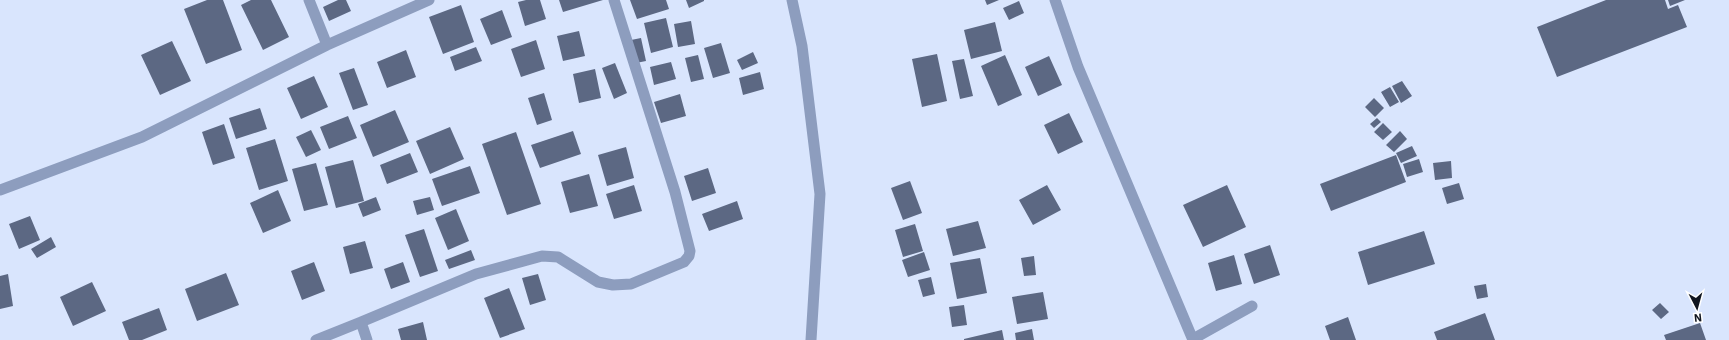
<svg xmlns="http://www.w3.org/2000/svg" width="1729" height="340" font-family="'IBM Plex Sans',sans-serif">
<style>
.building{fill:#5c6883}
.lines{fill:none;stroke-linecap:round;stroke-linejoin:round}
.service{stroke:#8d9dbe;stroke-width:11}
.minor{stroke:#8d9dbe;stroke-width:11}
</style>
<rect width="100%" height="100%" fill="#d9e5fd"/>
<path class="building" d="M207,0H223L242,50L206,64L184,9Z
M251,0H271L289,37L263,50L241,5Z
M338,0H346L351,11L329,21L323,7Z
M526,0H540L546,19L525,26L518,2Z
M559,0H603L563,12Z
M630,0H666L669,9L637,19Z
M686,0H704V1L689,8Z
M985,0H999L987,5Z
M1606,0H1665L1668,9L1678,5L1687,27L1557,77L1537,27Z
M1668,0H1685L1670,6Z
M1019,1L1024,13L1009,20L1003,8Z
M461,5L474,42L443,54L429,17Z
M502,10L512,37L491,45L480,19Z
M666,18L673,47L651,53L644,23Z
M691,21L695,44L678,47L674,24Z
M995,22L1002,51L971,59L964,30Z
M579,31L585,56L563,61L557,36Z
M641,38L646,61L636,63L631,40Z
M536,40L545,69L521,77L511,49Z
M172,41L191,81L160,95L141,55Z
M721,43L730,73L713,78L704,48Z
M476,47L482,61L455,71L450,57Z
M406,50L416,77L387,88L377,62Z
M753,52L758,63L742,70L737,60Z
M937,54L947,101L922,107L912,59Z
M698,55L704,79L691,82L685,58Z
M1005,55L1022,95L998,106L981,66Z
M1049,56L1062,85L1038,96L1025,67Z
M964,59L973,96L960,99L952,61Z
M671,62L676,79L654,85L650,67Z
M615,63L627,93L614,99L602,68Z
M354,68L368,105L353,110L339,73Z
M595,69L601,98L579,103L573,74Z
M760,72L764,89L743,95L739,78Z
M314,76L328,107L301,119L287,88Z
M1402,81L1412,96L1401,103L1392,86Z
M1390,87L1399,102L1390,107L1381,92Z
M544,93L552,120L537,125L528,98Z
M680,94L686,116L661,123L654,102Z
M1374,98L1384,108L1375,117L1365,107Z
M260,108L267,129L236,139L229,118Z
M395,110L409,142L373,157L360,125Z
M1069,113L1083,142L1058,154L1044,125Z
M348,116L357,138L329,149L320,127Z
M1377,118L1381,122L1374,128L1370,124Z
M1383,123L1392,132L1383,140L1374,132Z
M224,124L235,158L213,165L202,132Z
M450,127L464,159L430,174L416,141Z
M311,130L321,150L306,157L296,137Z
M573,131L581,154L540,168L531,145Z
M1400,131L1407,139L1394,152L1386,145Z
M516,132L541,204L507,215L482,144Z
M275,139L288,181L259,190L246,148Z
M1412,146L1417,156L1401,163L1396,153Z
M626,147L634,178L607,186L598,155Z
M410,153L418,172L387,184L380,165Z
M1396,155L1406,182L1331,211L1320,184Z
M1419,159L1423,172L1407,177L1403,164Z
M353,160L364,201L336,208L325,167Z
M1451,161L1452,178L1435,180L1433,163Z
M316,163L328,205L304,211L292,169Z
M470,166L480,193L442,206L432,179Z
M708,168L716,193L692,201L684,176Z
M589,174L598,206L570,213L561,182Z
M910,181L922,213L903,220L891,188Z
M1459,183L1464,199L1447,204L1442,188Z
M634,185L642,211L614,219L606,194Z
M1047,185L1061,210L1033,225L1019,200Z
M1227,185L1246,227L1203,247L1183,205Z
M278,190L291,221L263,233L250,203Z
M376,197L381,210L363,217L358,204Z
M430,197L434,210L417,215L413,201Z
M737,201L743,219L709,231L702,214Z
M456,209L469,241L448,250L435,218Z
M30,216L40,240L19,249L9,224Z
M978,221L986,248L953,256L946,229Z
M915,224L923,251L903,257L895,230Z
M424,229L438,271L420,277L405,235Z
M1424,231L1435,264L1368,285L1358,252Z
M51,237L56,247L37,258L31,249Z
M365,241L373,268L350,274L343,247Z
M1270,245L1280,275L1254,284L1244,254Z
M471,250L475,260L449,269L445,260Z
M924,252L930,270L908,277L902,260Z
M1234,255L1242,284L1216,291L1208,263Z
M1034,256L1036,275L1024,276L1021,258Z
M980,258L987,293L957,299L950,263Z
M314,262L325,291L302,300L291,271Z
M403,262L410,282L391,289L384,269Z
M226,273L239,305L197,321L185,289Z
M8,274L13,306L0,309V276Z
M538,274L546,300L530,305L522,278Z
M931,277L935,294L923,297L918,280Z
M92,282L106,311L73,326L60,297Z
M1486,284L1488,297L1477,299L1474,286Z
M509,288L525,329L500,338L484,298Z
M1043,292L1048,319L1017,324L1012,297Z
M1660,303L1669,312L1661,319L1652,310Z
M964,305L967,325L952,327L949,307Z
M159,308L167,330L142,340H129L122,322Z
M1485,313L1495,340H1437L1434,332Z
M1348,317L1356,340H1330L1325,326Z
M423,322L427,340H401L398,329Z
M1700,323L1706,340H1666L1664,335Z
M1032,329L1034,340H1016L1015,333Z
M1002,330L1004,340H964V339Z"/>
<g class="lines">
<path class="service" d="M1193,339L1252,306"/>
<path class="minor" d="M309,0L327,45
M792,0L802,46L820,194L811,340
M1055,0L1078,67L1193,340
M0,190L142,137L327,45L429,0
M361,322L476,274L542,256L558,257L598,282L613,285L631,284L684,262L689,256L690,251L675,192L614,0
M316,340L361,322L367,340"/>
</g>
<g transform="translate(1697 308) rotate(174)" stroke="#ffffff" stroke-width="3" paint-order="stroke">
<path d="M0-3L7 15L0 10L-7 15Z" fill="#111620"/>
<text y="-6" font-size="11" font-weight="bold" text-anchor="middle" fill="#111620">N</text>
</g>
</svg>
